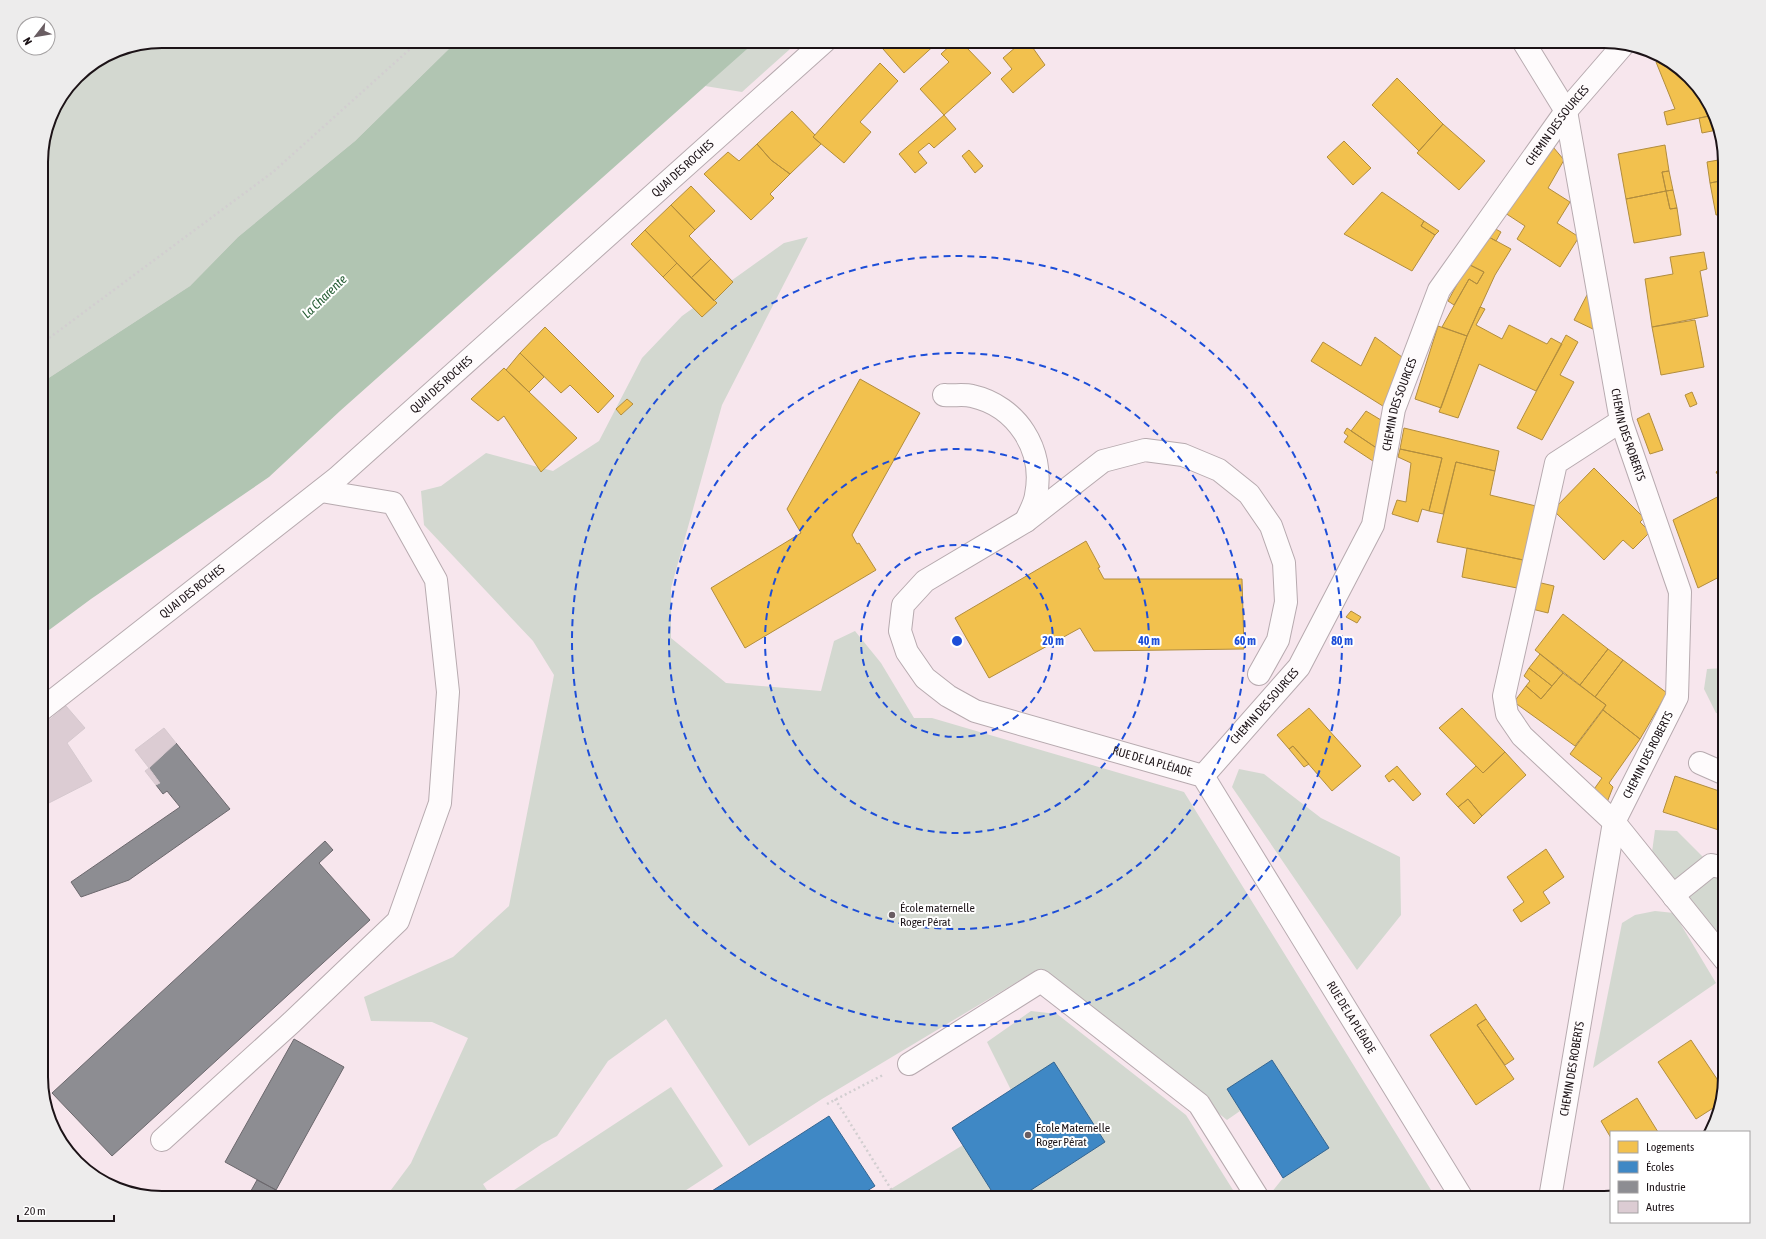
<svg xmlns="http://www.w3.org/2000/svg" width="1766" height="1239" font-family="'Asap Condensed',sans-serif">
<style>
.green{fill:#d3d8d0}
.water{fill:#b1c5b2}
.homes{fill:#f2c14e;stroke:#b28d3e}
.schools{fill:#3f88c5;stroke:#346591}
.industry{fill:#8d8d92;stroke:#6b686d}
.building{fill:#dcccd3;stroke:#d6c9cf}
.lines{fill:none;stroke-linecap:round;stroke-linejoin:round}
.minor-casing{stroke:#b7aaaf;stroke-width:24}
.path{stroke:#d2ced0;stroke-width:2.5;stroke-dasharray:2 3;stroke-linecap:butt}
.minor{stroke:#fefbfc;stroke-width:22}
.ring{fill:none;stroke:#1d4ed8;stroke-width:2;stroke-dasharray:7 5}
.poi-dot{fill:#695d62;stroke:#fff;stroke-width:1.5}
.labels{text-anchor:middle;stroke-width:4;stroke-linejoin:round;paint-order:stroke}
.street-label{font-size:12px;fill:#1c1317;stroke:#fff}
.poi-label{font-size:12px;fill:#1c1317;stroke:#fff;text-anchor:start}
.water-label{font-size:13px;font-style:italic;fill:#265d34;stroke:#fff}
.rim{fill:none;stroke:#1c1317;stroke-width:2}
.centre{fill:#1d4ed8;stroke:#fff;stroke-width:2}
.ring-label{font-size:12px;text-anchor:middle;font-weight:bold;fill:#1d4ed8;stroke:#fff;stroke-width:4;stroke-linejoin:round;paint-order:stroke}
</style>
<rect width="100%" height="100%" fill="#f7e6ed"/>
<path class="green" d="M162,41H457L355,141L238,237L190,286L41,383V155L50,116L77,76L116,50Z
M754,41H799L742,92L705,86Z
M808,237L722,405L671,588V638L726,683L821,691L834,641L855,631L881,663L914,718H932L1184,792L1436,1198H1274L1271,1193L1283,1178L1240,1111L1227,1120L1037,970L822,1099L749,1146L666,1019L608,1061L557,1136L542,1144L483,1184L492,1198H385L411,1163L468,1038L432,1022L371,1021L364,997L453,957L509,906L554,675L533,641L424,525L421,491L441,486L486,453L553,471L599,441L642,358L682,316L784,243Z
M1725,668V715L1716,713L1704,689L1707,669Z
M1239,769L1264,774L1321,818L1400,857L1401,915L1357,970L1232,787Z
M1655,830L1677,831L1725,879V946L1652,852Z
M1655,911L1674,913L1716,983L1593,1068L1622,923L1635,915Z
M1031,1011L1057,1014L1186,1115L1238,1198H1018L1011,1090L987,1042Z
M671,1087L723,1166L674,1198H502Z
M963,1145L996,1198H876Z"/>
<path class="water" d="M457,41H756L340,411L269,477L91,599L41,636V383L190,286L238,237L355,141Z"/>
<path class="homes" d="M876,41H939L904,73Z
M955,41H971L966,47L991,73L944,115L920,89L949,62L941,54Z
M1023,41H1028L1045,65L1013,93L1001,79L1012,69L1003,58Z
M1664,59L1677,66L1712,108L1714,115L1667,125L1664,112L1675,109L1656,62Z
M880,63L898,81L860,122L871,132L844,163L813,137Z
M1397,78L1443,124L1419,151L1372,105Z
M792,111L815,135L813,137L821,144L790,174L771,160L757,144Z
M944,115L956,129L934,148L929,143L918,152L927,163L915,173L899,154Z
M1714,115L1717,130L1702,133L1699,118Z
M1443,124L1485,161L1459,190L1417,153Z
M1344,141L1371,168L1353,185L1327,157Z
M1548,141L1564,160L1548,188L1570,202L1557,223L1579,237L1560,267L1517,239L1525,226L1502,211Z
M757,144L771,160L790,174L770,194L774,198L751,220L704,174L728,152L739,161Z
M1665,145L1669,171L1662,172L1666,191L1626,199L1618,154Z
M969,150L983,166L975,173L962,156Z
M1724,159L1725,180L1710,183L1707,162Z
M1669,171L1673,190L1666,191L1662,172Z
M1725,180V214L1716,215L1710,183Z
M691,186L715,211L695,230L671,205Z
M1673,190L1677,208L1670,209L1666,191Z
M1666,191L1670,209L1677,208L1681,235L1634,243L1626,199Z
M1382,192L1424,221L1421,226L1435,235L1412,271L1344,234Z
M671,205L695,230L689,236L711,259L691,278L645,230Z
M1424,221L1439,231L1435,235L1421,226Z
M1492,227L1501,232L1496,241L1487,236Z
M645,230L677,263L663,277L631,244Z
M1487,236L1511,249L1495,275L1467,336L1442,327L1469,279L1477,284L1484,272L1468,264Z
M1704,252L1707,269L1700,271L1708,316L1652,327L1645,279L1673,274L1670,257Z
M711,259L733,282L714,301L691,278Z
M677,263L717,303L702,317L663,277Z
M1468,264L1484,272L1477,284L1469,279L1454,305L1448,301Z
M1588,293L1595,330L1574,320Z
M1480,307L1485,309L1476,325L1502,339L1509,325L1547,344L1551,338L1562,344L1536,391L1479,364L1458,418L1439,412L1467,336Z
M1695,320L1704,367L1661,375L1652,327Z
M1438,326L1467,336L1441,408L1415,399Z
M545,327L614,396L598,413L570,385L561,393L520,353Z
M1566,335L1578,342L1560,375L1574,382L1542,440L1517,428Z
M1375,337L1406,360L1386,408L1311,361L1323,342L1361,366Z
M520,353L544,377L529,392L506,370Z
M504,368L577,438L541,472L504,416L498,421L471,399Z
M860,379L920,413L852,535L857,544L859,543L876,570L745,648L711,588L801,533L787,509Z
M1692,392L1697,404L1690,407L1685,395Z
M627,399L633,404L621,415L616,409Z
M1366,411L1381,420V451L1351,431Z
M1649,413L1663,450L1650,454L1637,419Z
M1347,428L1381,451L1379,465L1344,442L1348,436L1344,433Z
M1404,428L1499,451L1495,471L1456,462L1443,514L1429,511L1442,458L1400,449Z
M1400,449L1442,458L1429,511L1422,509L1418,522L1392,514L1397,500L1406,502L1411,463L1398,457Z
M1456,462L1495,471L1490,495L1536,506L1528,561L1437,542Z
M1725,467V487L1716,472Z
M1594,468L1644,518L1640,522L1650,532L1633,549L1623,540L1604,560L1553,510Z
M1725,493V574L1698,588L1673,520Z
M1086,541L1100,567L1098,568L1104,579H1242L1244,649L1094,651L1080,628L989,678L955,618Z
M1467,548L1528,561L1522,589L1462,577Z
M1537,582L1554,586L1548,613L1532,609Z
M1351,611L1361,617L1357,623L1346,617Z
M1563,614L1608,649L1580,685L1535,650Z
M1608,649L1623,660L1595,697L1580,685Z
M1540,654L1563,673L1552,686L1529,668Z
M1623,660L1667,693L1640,739L1603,710L1606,705L1595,697Z
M1529,668L1552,686L1541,699L1526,686L1530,681L1524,676Z
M1563,673L1606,705L1575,746L1514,702L1526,686L1541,699Z
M1309,708L1361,766L1332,791L1293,746L1289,749L1277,735Z
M1462,708L1505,752L1483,773L1439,728Z
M1603,710L1640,739L1609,783L1613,787L1606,805L1592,792L1602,778L1570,754Z
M1293,746L1309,764L1304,767L1289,749Z
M1505,752L1526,775L1482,816L1468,799L1458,807L1446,794L1476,766L1483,773Z
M1397,766L1421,794L1413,801L1393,779L1389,782L1385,776Z
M1675,776L1725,793V832L1663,812Z
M1468,799L1482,816L1474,824L1458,807Z
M1546,849L1564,877L1543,892L1550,903L1521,922L1513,910L1524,902L1507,877Z
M1476,1004L1486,1019L1477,1025L1514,1079L1476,1105L1430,1035Z
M1486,1019L1514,1059L1505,1065L1477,1025Z
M1691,1040L1723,1088L1721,1103L1696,1119L1658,1062Z
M1637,1098L1658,1132H1611V1138L1601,1121Z"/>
<path class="schools" d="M1272,1060L1329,1148L1283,1178L1227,1089Z
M1054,1062L1105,1142L1028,1192L1032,1198H996L952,1128Z
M829,1116L875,1186L856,1198H701Z"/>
<path class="industry" d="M176,743L230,809L129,880L81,897L71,882L180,807L167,791L163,794L156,785L160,783L149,768Z
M325,841L333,850L319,863L370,920L112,1156L52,1093Z
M294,1039L344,1067L276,1190L225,1162Z
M257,1180L276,1190L271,1198H247Z"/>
<path class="building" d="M66,706L85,728L67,743L92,781L41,807V727Z
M164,728L176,743L149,768L135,750Z
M149,768L160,783L156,785L145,771Z"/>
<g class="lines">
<g class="minor-casing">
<g id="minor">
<path id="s1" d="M1523,41L1566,111L1621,421L1680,592L1677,697L1614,822L1725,960"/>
<path d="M944,395C953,396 964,394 972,396C1017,406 1045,450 1036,495C1035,504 1029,513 1026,521"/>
<path id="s2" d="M1259,674L1278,640L1286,602L1284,563L1271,526L1249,494L1219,470L1183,455L1145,450L1103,461L1026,521L925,581L903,605L900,631L907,652L925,678L948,696L975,711L1203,776L1462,1198"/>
<path id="s3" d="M41,710L337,478L825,41"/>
<path d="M1700,763L1725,774"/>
<path id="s4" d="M1203,776L1299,667L1373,525L1394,409L1439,290L1566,111L1624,44"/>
<path d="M1674,897L1681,889L1711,865L1725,868"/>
<path d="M909,1064L1041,981L1199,1104L1258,1198"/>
<path d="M162,1140L292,1022L398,921L440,803L448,692L436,580L393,503L321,491"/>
<path id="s5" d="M1550,1198L1614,822L1522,736L1507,714L1504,696L1556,463L1621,421"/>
</g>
</g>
<path class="path" d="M41,344L273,172L419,41
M835,1099L891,1189L893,1198
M827,1104L883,1075"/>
<use href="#minor" class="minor"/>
</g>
<g class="ring">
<circle cx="957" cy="641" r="96"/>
<circle cx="957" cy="641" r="192"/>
<circle cx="957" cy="641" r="288"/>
<circle cx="957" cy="641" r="385"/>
</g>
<g class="poi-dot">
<circle cx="892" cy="915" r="4"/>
<circle cx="1028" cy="1135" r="4"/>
</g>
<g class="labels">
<g class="street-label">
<text dy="4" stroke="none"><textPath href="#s4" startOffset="753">CHEMIN DES SOURCES</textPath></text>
<text dy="4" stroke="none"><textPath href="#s3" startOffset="840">QUAI DES ROCHES</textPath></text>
<text dy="4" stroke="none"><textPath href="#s3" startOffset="516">QUAI DES ROCHES</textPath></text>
<text dy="4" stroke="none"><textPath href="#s4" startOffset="429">CHEMIN DES SOURCES</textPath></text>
<text dy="4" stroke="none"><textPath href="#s1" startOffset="412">CHEMIN DES ROBERTS</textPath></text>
<text dy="4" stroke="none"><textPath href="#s3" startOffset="192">QUAI DES ROCHES</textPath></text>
<text dy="4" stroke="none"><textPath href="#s4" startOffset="93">CHEMIN DES SOURCES</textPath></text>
<text transform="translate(1648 755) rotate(-63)" y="4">CHEMIN DES ROBERTS</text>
<text dy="4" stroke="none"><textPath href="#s2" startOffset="926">RUE DE LA PLÉIADE</textPath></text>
<text dy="4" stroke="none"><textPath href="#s2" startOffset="1262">RUE DE LA PLÉIADE</textPath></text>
<text dy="4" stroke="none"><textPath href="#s5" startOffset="131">CHEMIN DES ROBERTS</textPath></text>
</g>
<g class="poi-label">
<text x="900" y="912">École maternelle<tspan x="900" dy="14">Roger Pérat</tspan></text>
<text x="1036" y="1132">École Maternelle<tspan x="1036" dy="14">Roger Pérat</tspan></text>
</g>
<g class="water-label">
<text transform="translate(324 296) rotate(-44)" y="5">La Charente</text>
</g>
</g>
<path d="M0 0H1766V1239H0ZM162 48H1604A114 114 0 0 1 1718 162V1077A114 114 0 0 1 1604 1191H162A114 114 0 0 1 48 1077V162A114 114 0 0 1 162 48Z" fill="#edecec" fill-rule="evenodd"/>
<path class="rim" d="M162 48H1604A114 114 0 0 1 1718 162V1077A114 114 0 0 1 1604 1191H162A114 114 0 0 1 48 1077V162A114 114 0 0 1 162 48Z"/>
<circle cx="957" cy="641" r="6" class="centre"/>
<g class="ring-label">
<text x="1053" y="645">20 m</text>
<text x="1149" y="645">40 m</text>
<text x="1245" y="645">60 m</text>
<text x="1342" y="645">80 m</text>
</g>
<rect x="1610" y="1131" width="140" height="92" fill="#ffffff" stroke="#a4a1a2"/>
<rect x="1618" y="1141" width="20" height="12" fill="#f2c14e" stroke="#a4a1a2"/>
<text x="1646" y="1151" font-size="12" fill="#1c1317">Logements</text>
<rect x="1618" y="1161" width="20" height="12" fill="#3f88c5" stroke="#a4a1a2"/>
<text x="1646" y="1171" font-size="12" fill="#1c1317">Écoles</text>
<rect x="1618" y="1181" width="20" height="12" fill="#8d8d92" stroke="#a4a1a2"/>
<text x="1646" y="1191" font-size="12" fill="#1c1317">Industrie</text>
<rect x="1618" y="1201" width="20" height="12" fill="#dcccd3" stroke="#a4a1a2"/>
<text x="1646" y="1211" font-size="12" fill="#1c1317">Autres</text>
<g transform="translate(36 36) rotate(239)"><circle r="19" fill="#ffffff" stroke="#a4a1a2"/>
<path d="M0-3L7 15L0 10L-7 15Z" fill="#695d62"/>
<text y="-6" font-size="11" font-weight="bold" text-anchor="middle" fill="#1c1317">N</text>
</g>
<path d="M18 1215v6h96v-6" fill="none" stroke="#1c1317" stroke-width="2"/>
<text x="24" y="1215" font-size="12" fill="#1c1317" stroke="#ffffff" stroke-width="3" paint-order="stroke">20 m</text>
</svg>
